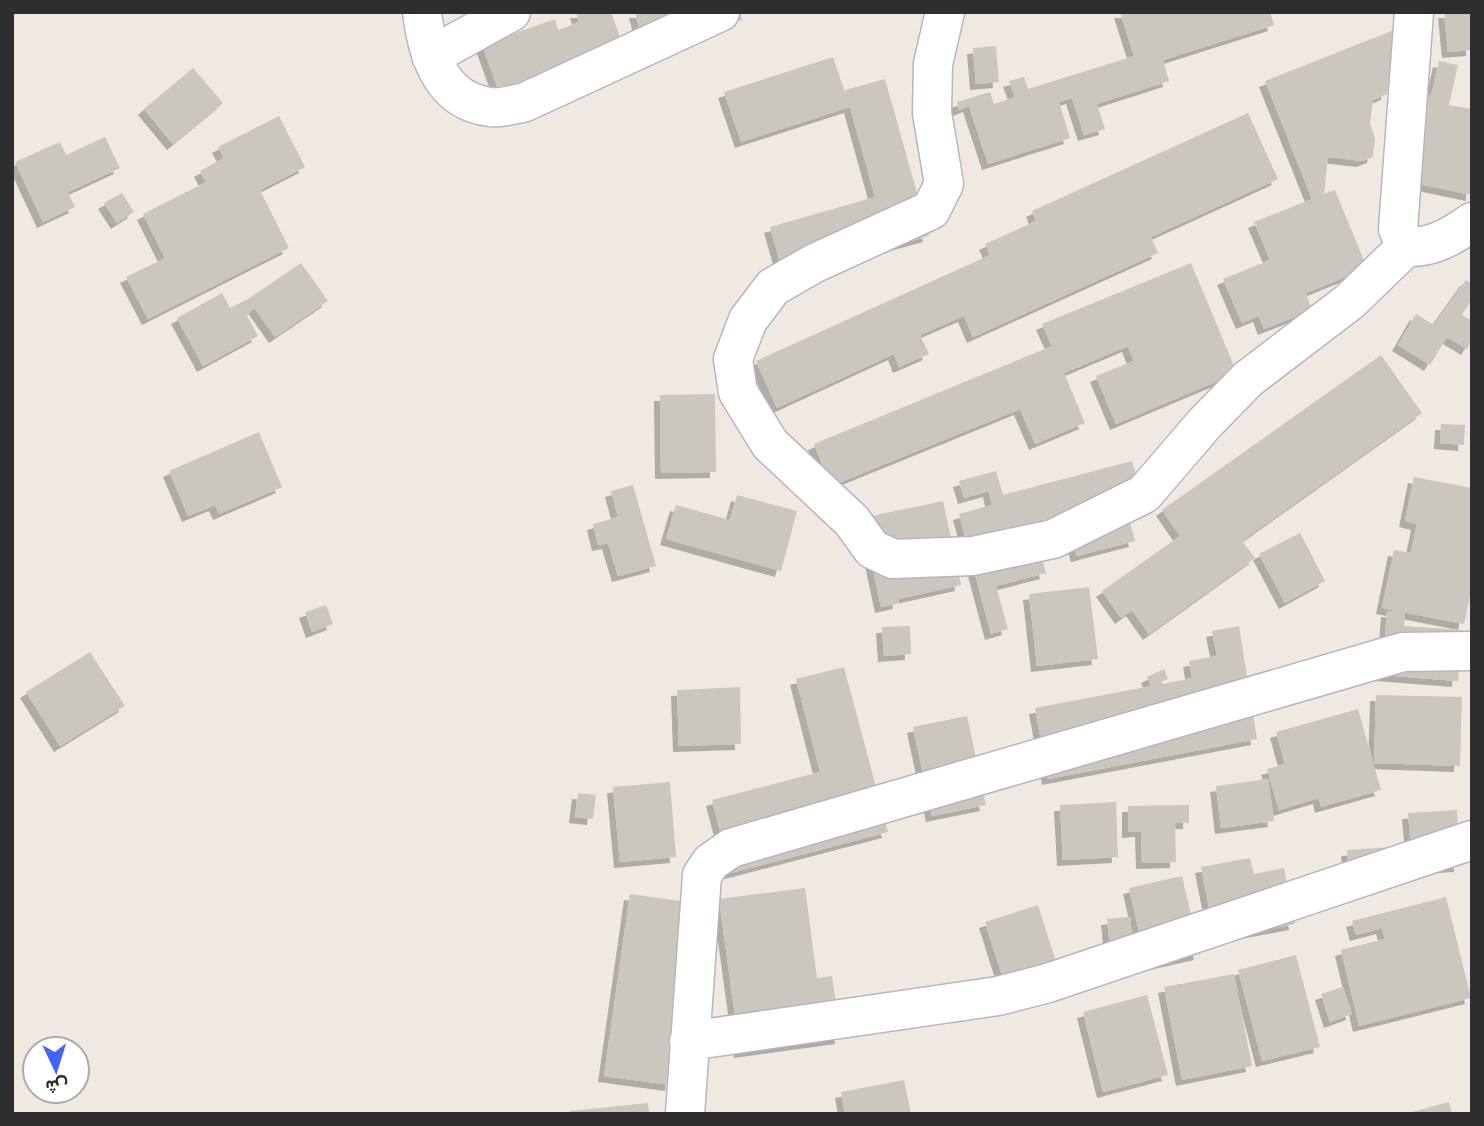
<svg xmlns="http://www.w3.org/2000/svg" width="1484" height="1126" font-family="Poppins,Vazirmatn,sans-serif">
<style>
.building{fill:#cbc7bf;filter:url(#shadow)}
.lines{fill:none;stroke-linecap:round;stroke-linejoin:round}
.minor-casing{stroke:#b4b7c1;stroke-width:41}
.minor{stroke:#fff;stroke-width:38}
</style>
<defs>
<filter id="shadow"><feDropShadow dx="-6" dy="6" stdDeviation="0" flood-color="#0004"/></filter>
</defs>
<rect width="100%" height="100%" fill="#efe9e1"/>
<path class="building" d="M576,12H611L629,62L504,106L482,45L555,19L558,30L579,22Z
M635,12H740L742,20L644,46Z
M1120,12H1270L1274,25L1163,60L1169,81L1097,104L1105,129L1084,135L1072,98L1059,102L1070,138L988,164L969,106L959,110L957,102L990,92L994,104L1015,97L1009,81L1024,77L1028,89L1134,56Z
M1444,12H1472V50L1448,52Z
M1394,30L1387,94L1373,100L1370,124L1375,138L1373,157L1362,161L1328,157L1324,194L1335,190L1367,268L1306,293L1312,310L1264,329L1259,316L1242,323L1223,279L1270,260L1254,222L1312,199L1265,81Z
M996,46L999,82L976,84L973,48Z
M833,57L848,101L845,90L885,79L929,236L784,276L770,227L875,197L850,107L741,142L724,92Z
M1439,61L1458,65L1449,105L1472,109V195L1409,182L1427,94L1431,96Z
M193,68L223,103L173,144L144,109Z
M1248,113L1278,179L1151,237L1158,253L973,337L964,316L920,335L929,354L899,367L894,354L777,408L756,361L990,255L985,244L1036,221L1032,211Z
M279,116L305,167L260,190L289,248L148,319L126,277L165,258L143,214L206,182L200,171L224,158L218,147Z
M105,137L120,168L68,192L75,207L43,222L15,162L60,142L66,155Z
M122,193L134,212L117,223L104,203Z
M301,263L328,301L275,337L248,299Z
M1191,263L1237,373L1116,424L1096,376L1134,361L1128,346L1064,373L1085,423L1035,444L1020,409L831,486L814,444L1052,346L1042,324Z
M1466,280L1472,283V299L1462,315L1472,321V341L1467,349L1447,337L1430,365L1398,345L1416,314L1434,325Z
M222,293L230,308L248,299L254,309L246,314L258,336L203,366L177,318Z
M1381,355L1422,413L1242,541L1255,558L1149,634L1132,610L1121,618L1102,591L1180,536L1162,510Z
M715,394L716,472L661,473L660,395Z
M1441,424L1465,425L1464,445L1440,443Z
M259,432L282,487L219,514L215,505L188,516L169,471Z
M1132,461L1143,499L1125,504L1135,541L1077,556L1071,537L1038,545L1046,573L996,586L1008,629L991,634L959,514L992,505L989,491L964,498L959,481L996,471L1003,495Z
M1414,477L1472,488V588L1464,624L1382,608L1394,550L1411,553L1417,524L1405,521Z
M633,485L656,566L618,576L608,543L598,545L593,524L618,517L611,491Z
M737,495L797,511L781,571L666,539L676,505L730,520Z
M943,501L961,585L898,599L899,603L881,607L862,518Z
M1300,533L1325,581L1285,603L1259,554Z
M1089,587L1098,659L1037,666L1029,594Z
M326,605L333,624L312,632L305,612Z
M1387,611L1405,612L1404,626L1462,630L1458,681L1382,675Z
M910,626L911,654L884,656L882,627Z
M1239,626L1257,739L1048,779L1035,708L1151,686L1147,677L1164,669L1168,679L1152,686L1192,678L1189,661L1217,656L1212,631Z
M90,652L125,706L60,746L26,692Z
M844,667L888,832L731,873L712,800L820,772L796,679Z
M740,687L741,744L679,746L677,690Z
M1376,695L1462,697L1460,766L1374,763Z
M1358,709L1381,790L1321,807L1319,798L1279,810L1267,769L1285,764L1276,732Z
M967,716L986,805L932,816L913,727Z
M1268,779L1274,821L1221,828L1216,786Z
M670,782L676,857L620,862L613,787Z
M578,793L596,795L593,819L575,817Z
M1116,802L1118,857L1063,860L1060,805Z
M1189,805V823H1175L1176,862L1142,863L1141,831L1128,832V806Z
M1457,810L1460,866L1349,873L1347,850L1411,846L1408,813Z
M1250,858L1254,874L1284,868L1295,924L1215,939L1201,867Z
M1182,876L1200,954L1147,966L1129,888Z
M805,888L817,978L832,976L841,1038L740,1052L719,899Z
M630,894L694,903L671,1085L604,1076Z
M1446,897L1471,998L1359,1026L1341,950L1385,939L1382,928L1356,935L1352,921Z
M1038,905L1058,968L1005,985L985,922Z
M1130,917L1135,963L1112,966L1107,919Z
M1296,955L1320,1047L1262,1061L1238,970Z
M1234,974L1252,1066L1182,1080L1164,987Z
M1343,987L1352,1014L1330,1022L1321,994Z
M1147,995L1168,1075L1103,1092L1083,1012Z
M904,1080L911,1114H845L841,1092Z
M1449,1102L1452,1114H1408V1113Z
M648,1103L649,1114H569V1111Z"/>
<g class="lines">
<g class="minor-casing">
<path id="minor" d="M422,12C427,55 441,101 490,107C500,109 512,104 523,103L720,12
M945,12L933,64L932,113L944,184L931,210L815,263L773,287L748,320L733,359L738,392L770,444L852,521L872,549L893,559L973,556L1053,539L1144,494L1205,423L1248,379L1349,302L1406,247
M1414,12L1398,229L1406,247C1432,248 1451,237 1472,222
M431,56L511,12
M689,1041L998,996L1048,983L1472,840
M685,1114L702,875L711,862L731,848L1403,652L1471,651"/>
</g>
<use href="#minor" class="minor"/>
</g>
<rect width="1484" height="1126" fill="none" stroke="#2e2e2e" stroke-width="28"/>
<g transform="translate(56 1070) rotate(176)"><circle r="33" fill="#ffffff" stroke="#ababab" stroke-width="2"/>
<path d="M0-5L12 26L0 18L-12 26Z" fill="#4264fb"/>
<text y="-10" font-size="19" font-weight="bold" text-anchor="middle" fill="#2e2e2e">ش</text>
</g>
</svg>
